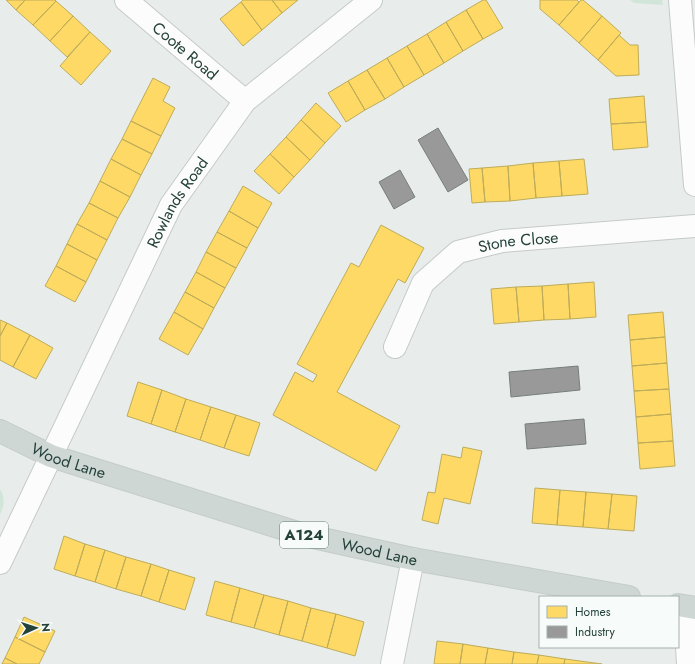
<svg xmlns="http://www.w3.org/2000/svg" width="695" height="664" font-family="Jost,sans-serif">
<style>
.green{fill:#d1e6d8}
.homes{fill:#ffd966;stroke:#bdac59}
.industry{fill:#999;stroke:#767f7c}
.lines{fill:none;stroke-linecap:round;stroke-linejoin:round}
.minor-casing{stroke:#c5cac8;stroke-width:24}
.primary-casing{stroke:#c3ccc9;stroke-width:24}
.minor{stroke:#fcfcfc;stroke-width:22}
.primary{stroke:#cfd7d5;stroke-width:22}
.labels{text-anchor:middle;stroke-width:4;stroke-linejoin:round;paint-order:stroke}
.shield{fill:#f7fbf9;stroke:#637a73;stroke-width:1}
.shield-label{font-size:15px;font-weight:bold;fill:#24423a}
.street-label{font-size:16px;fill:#24423a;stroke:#f7fbf9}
</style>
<rect width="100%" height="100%" fill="#e8edeb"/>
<path class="green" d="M630,0H662L663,5L634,3Z
M0,489C6,499 4,505 0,515Z"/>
<path class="homes" d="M6,0H25L16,10Z
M25,0H55L56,1L33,25L16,10Z
M243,0H272L282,13L262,30L241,2Z
M272,0H298L282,13Z
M483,0H486L503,28L483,39L466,10Z
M540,0H577L579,2L559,25L540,9Z
M581,0H583L602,16L579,43L559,25Z
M56,1L73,16L50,41L33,25Z
M241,2L262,30L243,46L220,19Z
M466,10L483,39L463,51L446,22Z
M73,16L90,32L67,57L50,41Z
M602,16L621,33L598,60L579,43Z
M446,22L463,51L444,63L427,34Z
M90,32L111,51L81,85L60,66Z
M427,34L444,63L424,75L407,46Z
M619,35L630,45H638L639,75L616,76L598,60Z
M407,46L424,75L404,87L387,58Z
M387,58L404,87L385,99L367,70Z
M367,70L385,99L365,110L348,81Z
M153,78L170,87L163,101L175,108L161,136L131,121Z
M348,81L365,110L346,122L328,93Z
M644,96L646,122L611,124L609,99Z
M316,103L341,126L325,143L301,120Z
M301,120L325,143L310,160L286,137Z
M131,121L161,136L152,154L122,139Z
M646,122L648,147L613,150L611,124Z
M286,137L310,160L294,177L270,154Z
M122,139L152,154L141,175L111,159Z
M270,154L294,177L279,194L254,171Z
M111,159L141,175L130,197L100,181Z
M584,159L588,194L562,196L559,161Z
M559,161L562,196L536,198L533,163Z
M533,163L536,198L510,201L508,166Z
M508,166L510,201L485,202L482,168Z
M482,168L485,202L472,203L469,169Z
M100,181L130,197L118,218L89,203Z
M243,186L272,203L258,228L229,211Z
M89,203L118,218L107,240L77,224Z
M229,211L258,228L247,248L217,232Z
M77,224L107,240L97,260L67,244Z
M381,225L424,248L405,283L398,279L337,392L400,426L376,471L273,415L295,372L313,382L317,375L297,364L351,263L359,267Z
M217,232L247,248L236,268L206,252Z
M67,244L97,260L86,282L56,266Z
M206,252L236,268L225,288L196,272Z
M56,266L86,282L75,302L45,286Z
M196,272L225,288L214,308L185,292Z
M594,282L596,317L570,319L568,284Z
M568,284L570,319L544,320L542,286Z
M542,286L544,320L519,322L516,287Z
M516,287L519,322L494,324L491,289Z
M185,292L214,308L203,329L174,312Z
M174,312L203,329L188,355L159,339Z
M663,312L665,337L630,340L628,315Z
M0,320L7,323L0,336Z
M7,323L30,335L13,367L0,360V336Z
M30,335L53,348L36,379L13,367Z
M665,337L667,363L632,366L630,340Z
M667,363L669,389L634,391L632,366Z
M138,382L162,390L151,424L127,416Z
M669,389L671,414L636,417L634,391Z
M162,390L186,399L175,432L151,424Z
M186,399L211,407L200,440L175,432Z
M211,407L236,415L224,448L200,440Z
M671,414L673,441L638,443L636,417Z
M236,415L260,423L249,456L224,448Z
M673,441L675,466L640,469L638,443Z
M463,447L482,451L470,504L444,498L438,524L422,520L428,492L435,493L442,454L461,458Z
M535,488L560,490L557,525L532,523Z
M560,490L586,492L583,527L557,525Z
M586,492L612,494L608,529L583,527Z
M612,494L637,496L634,531L608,529Z
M64,536L85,544L75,576L54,569Z
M85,544L105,550L95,582L75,576Z
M105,550L126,557L116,589L95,582Z
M126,557L151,564L141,596L116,589Z
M151,564L169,570L159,602L141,596Z
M169,570L195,578L185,610L159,602Z
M215,581L240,588L231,622L206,615Z
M240,588L264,595L254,628L231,622Z
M264,595L288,601L279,635L254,628Z
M288,601L311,608L302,641L279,635Z
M311,608L336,614L327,648L302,641Z
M336,614L364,622L355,656L327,648Z
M24,617L55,631L45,652L15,637Z
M15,637L45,652L39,664H17L5,658Z
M437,641L463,644L460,664H434Z
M463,644L488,648L485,664H460Z
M488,648L514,652L512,664H485Z
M514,652L539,655L537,664H512Z
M539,655L565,659L564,664H537Z
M5,658L17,664H2Z
M565,659L602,664H564Z"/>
<path class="industry" d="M438,128L468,180L448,192L418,140Z
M400,170L415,197L394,209L379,182Z
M578,366L580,390L511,397L509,372Z
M584,419L586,444L527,449L525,424Z"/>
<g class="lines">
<g class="minor-casing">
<g id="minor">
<path id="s1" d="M126,0L245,101"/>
<path d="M680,0L695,185"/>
<path id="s2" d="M395,347L423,283L458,252L502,241L695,226"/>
<path id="s3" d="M0,563L171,205L245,101L371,0"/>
<path d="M392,664L413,559"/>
<path d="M688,664L687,647L689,607"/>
</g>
</g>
<g class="primary-casing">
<g id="primary">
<path id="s4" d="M0,431L51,456L304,535L413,559L629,597"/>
<path d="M678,605L695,608"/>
</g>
</g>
<use href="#minor" class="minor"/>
<use href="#primary" class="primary"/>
</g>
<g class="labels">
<rect class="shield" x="280" y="522" width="48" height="26" rx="3"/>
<g class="shield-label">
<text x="304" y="540">A124</text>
</g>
<g class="street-label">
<text dy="6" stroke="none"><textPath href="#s1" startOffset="78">Coote Road</textPath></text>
<text dy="6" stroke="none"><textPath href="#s3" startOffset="402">Rowlands Road</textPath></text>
<text dy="6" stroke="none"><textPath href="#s2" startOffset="178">Stone Close</textPath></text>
<text dy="6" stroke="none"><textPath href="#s4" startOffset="75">Wood Lane</textPath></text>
<text dy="6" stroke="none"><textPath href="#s4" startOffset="399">Wood Lane</textPath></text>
</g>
</g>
<rect x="539" y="596" width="140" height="52" fill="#f7fbf9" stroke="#a3b1ad"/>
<rect x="547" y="606" width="20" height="12" fill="#ffd966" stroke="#a3b1ad"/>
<text x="575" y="616" font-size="12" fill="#24423a">Homes</text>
<rect x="547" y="626" width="20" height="12" fill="#999999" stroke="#a3b1ad"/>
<text x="575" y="636" font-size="12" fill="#24423a">Industry</text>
<g transform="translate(36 628) rotate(87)" stroke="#f7fbf9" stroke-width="3" paint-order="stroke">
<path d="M0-3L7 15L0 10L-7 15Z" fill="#24423a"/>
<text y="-6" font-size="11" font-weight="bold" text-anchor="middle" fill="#24423a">N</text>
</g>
</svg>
